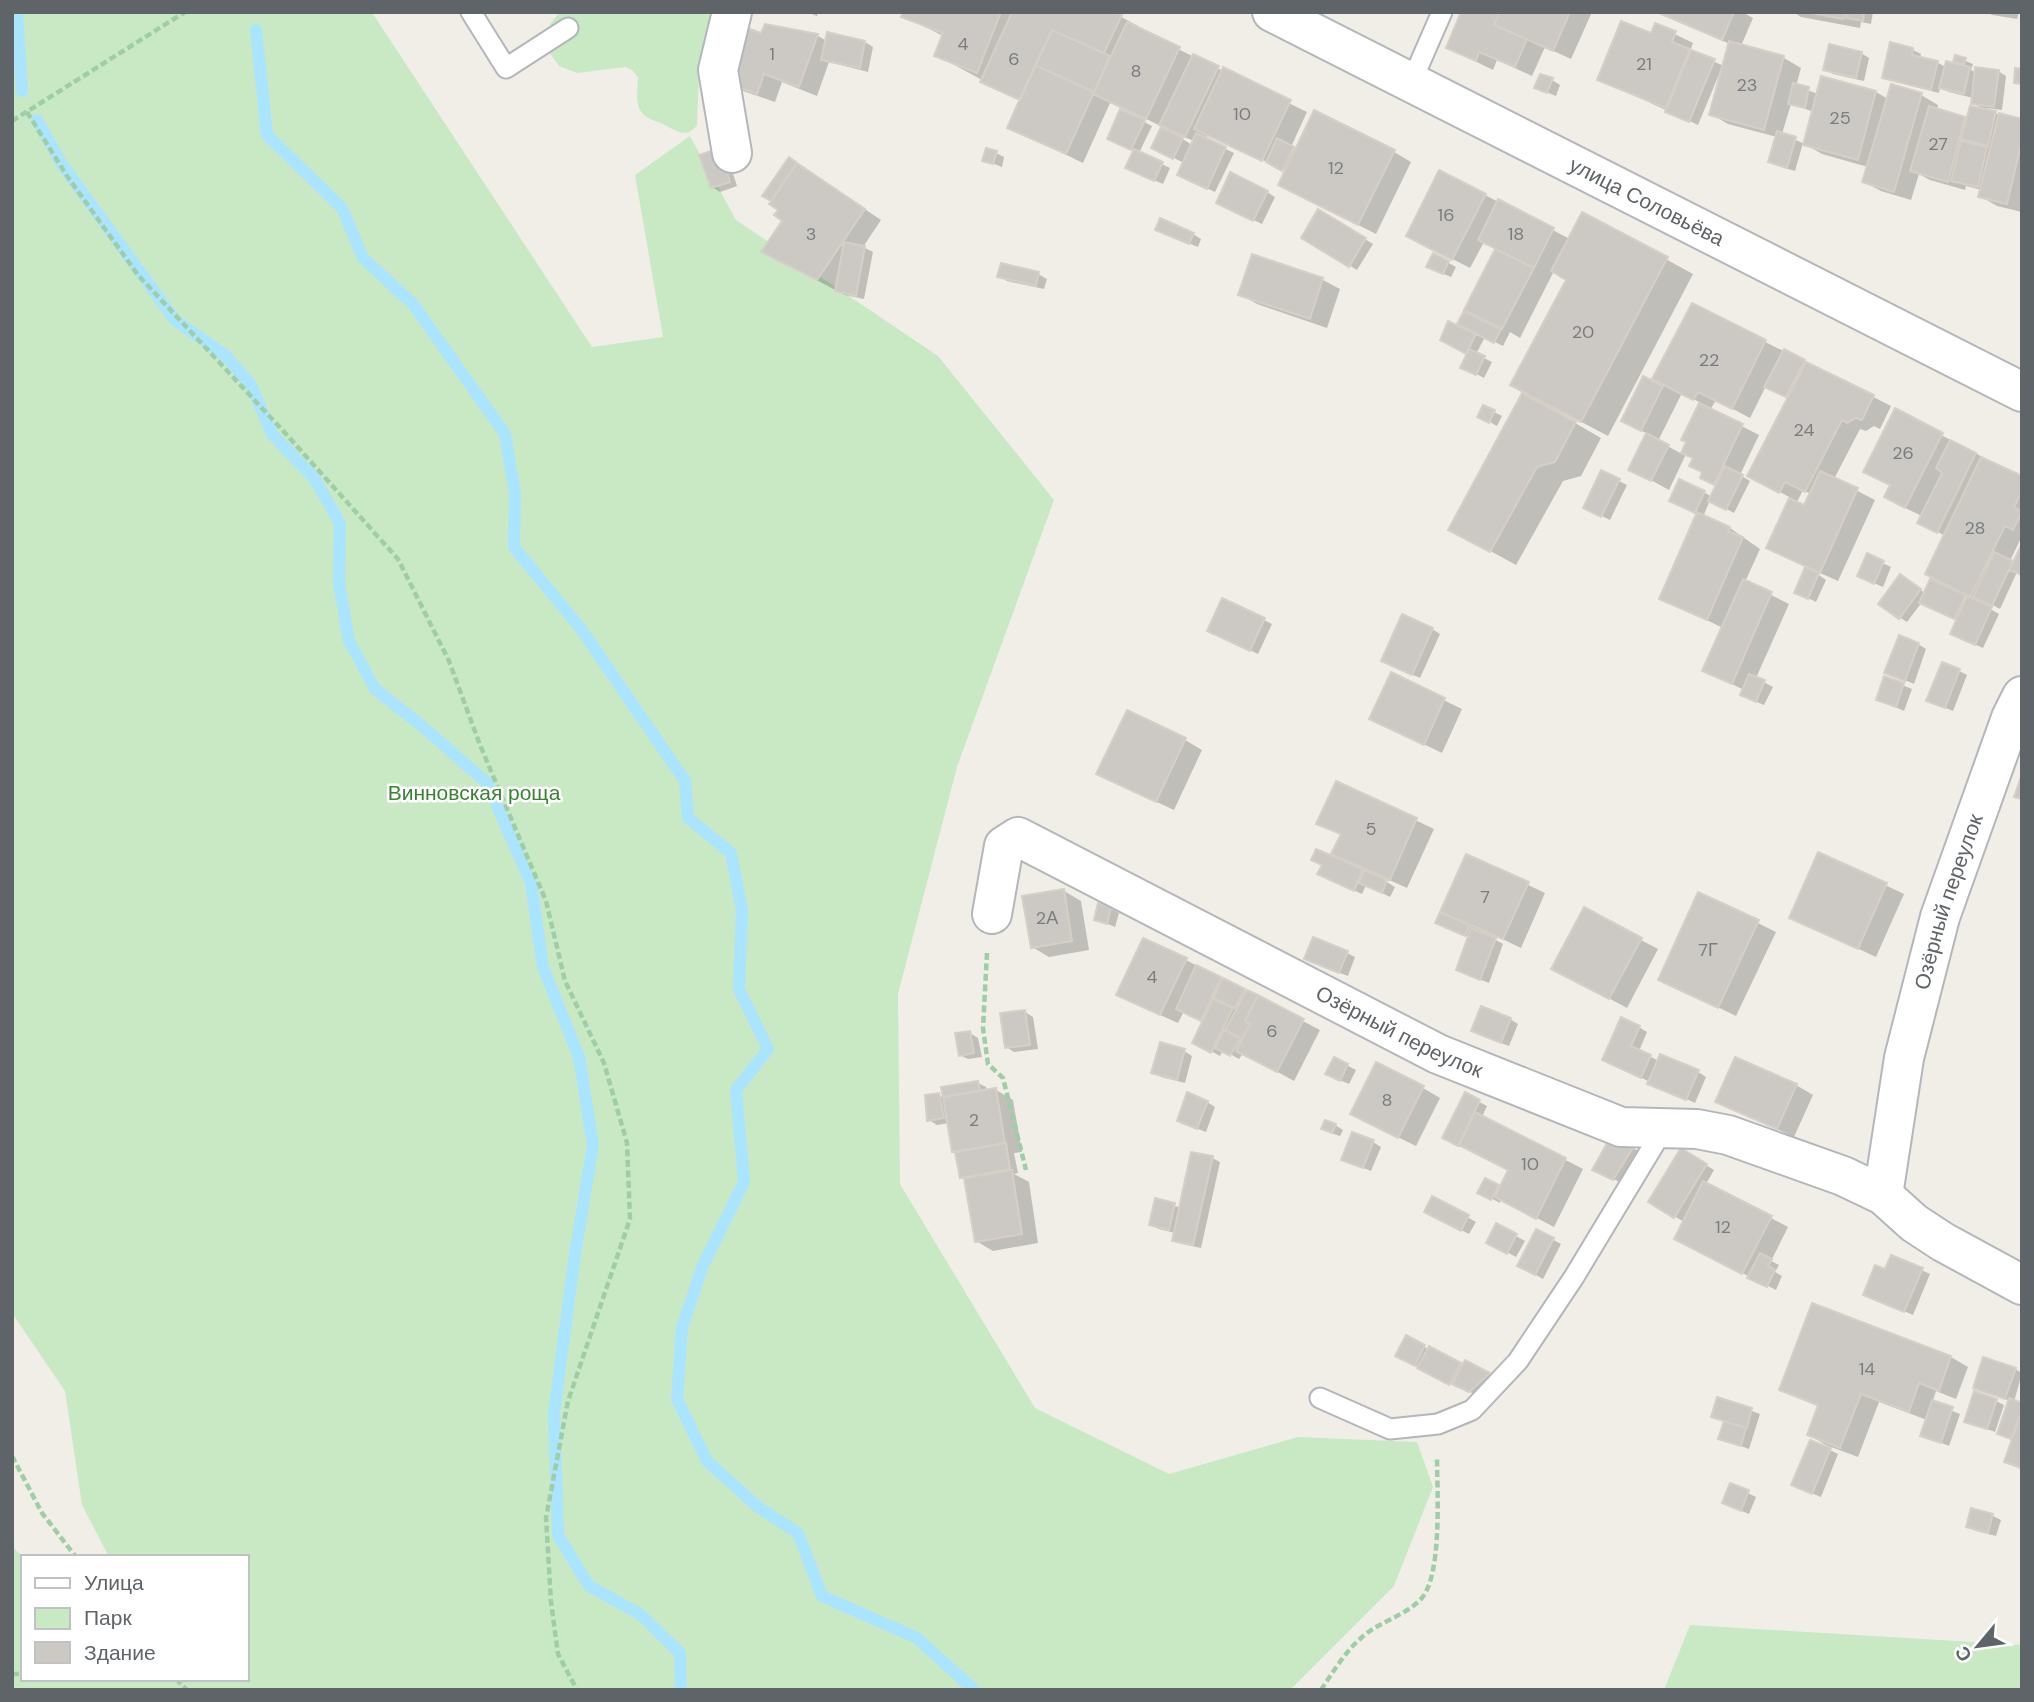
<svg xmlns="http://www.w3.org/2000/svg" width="2034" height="1702" viewBox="0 0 2034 1702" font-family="'DM Sans',sans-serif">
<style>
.green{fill:#c9e9c4}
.shadow{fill:#0003;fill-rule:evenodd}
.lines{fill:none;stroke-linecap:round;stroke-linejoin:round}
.stream{stroke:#aae4ff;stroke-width:12}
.building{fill:#ccc9c5;stroke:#d6cfc6;stroke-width:2}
.service-casing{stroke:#b3b6ba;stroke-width:23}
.minor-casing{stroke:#b3b6ba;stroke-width:42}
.path{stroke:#9ecda6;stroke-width:4.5;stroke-dasharray:7 3.5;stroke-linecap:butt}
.service{stroke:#fff;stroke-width:19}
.minor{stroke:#fff;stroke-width:38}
.labels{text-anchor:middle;stroke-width:5;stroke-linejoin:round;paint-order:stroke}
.number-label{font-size:18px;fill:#7a7d7f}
.street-label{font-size:21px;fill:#5f6468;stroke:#fff}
.park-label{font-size:21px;fill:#398232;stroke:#fff}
</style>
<rect width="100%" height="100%" fill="#f1eee8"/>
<path class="green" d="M12,12L373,14L592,347L663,337L635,175L690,136L736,220L938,356L1054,500L957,767L898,994L900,1184L1035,1408L1169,1474L1298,1437L1417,1442L1433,1487L1394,1586L1290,1690H12V1547L24,1557L23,1679H247V1557H109L82,1505L65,1391L12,1313Z
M560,12H718L699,72L697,125C687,140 675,130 663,124C654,120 645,119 640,110C635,101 638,87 638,77L632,70L625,67L577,73L559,66L545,46L550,24Z
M1690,1625L2022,1645V1690H1664Z"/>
<path class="shadow" d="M806,12H818L817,16Z
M905,12H1112L1138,26L1137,29L1307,112L1291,147L1297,150L1394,152L1411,162L1376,234L1280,185L1287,171L1208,135L1205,139L1234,153L1215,192L1187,179L1184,163L1154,148L1163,127L1138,115L1137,118L1152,126L1139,153L1170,168L1163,184L1135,172L1134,151L1109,138L1123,108L1110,103L1083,163L1009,127L1021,101L936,55L943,36L904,16ZM1165,126L1180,135L1179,137L1163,130ZM1182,136L1194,141L1192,145L1181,138Z
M1463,12H1592L1571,59L1545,47L1532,76L1497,60L1493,70L1448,48Z
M1655,12H1742L1753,18L1741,46L1784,58L1801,68L1796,86L1818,94L1876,92L1888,99L1921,95L1938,105L1937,111L1968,121L1985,110L1973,103V98L1949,92L1940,87L1939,93L1892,81L1884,77L1913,50L1921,54L1920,59L1938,63L1946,67L1954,65L1956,57L1973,64L1971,70L1976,73L1998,71L2006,76L2002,110L1987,108L1986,111L2022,120V212L1997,206L1980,196L1982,190L1966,186L1965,190L1930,180L1919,174L1911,200L1881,191L1864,182L1868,167L1822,154L1803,143L1795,171L1778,166L1770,162L1777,137L1728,124L1711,114L1722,73L1720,72L1698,125L1599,79L1652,35L1656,25L1693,43L1690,51L1724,66L1730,44ZM1791,104L1814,112L1805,144L1782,134Z
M1793,12H1873L1871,24L1861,22L1860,28L1801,17Z
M1987,12H2019L2017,19L1992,15Z
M766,26L818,36L827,41L865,42L873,47L868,72L829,62L817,96L782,82L775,102L743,91L726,81L762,35Z
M1861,53L1869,58L1864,81L1833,74L1825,69Z
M1552,80L1560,85L1556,96L1536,88Z
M996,153L1004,157L1002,167L984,160Z
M727,155L737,186L720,192L712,187Z
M790,159L881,220L863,247L873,252L864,299L845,295L780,261L784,221L781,209L774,201L765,195Z
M1267,192L1275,197L1262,224L1226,207Z
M1485,195L1570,239L1583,214L1693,274L1608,436L1538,399L1568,279L1554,271L1520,338L1510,332L1503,346L1485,337L1476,354L1492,362L1484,378L1471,371L1469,354L1450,344L1465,313L1478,319L1479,317L1466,309L1497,249L1484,242L1470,268L1425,245Z
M1319,211L1373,244L1357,270L1304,237Z
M1166,234H1193L1201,239L1198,247Z
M1434,255L1456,267L1451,277L1436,271Z
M1253,256L1323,280L1340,289L1327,328L1257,304L1240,294Z
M1038,274L1047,279L1044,289L1007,281L999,276Z
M1693,305L1891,406L1880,429L1874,426L1866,431L1860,429L1834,479L1875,500L1838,581L1820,573L1819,575L1826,580L1816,602L1796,592L1807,567L1769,548L1791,498L1767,485L1789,398L1766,386L1750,418L1716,400L1710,410L1759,435L1740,475L1750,481L1734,513L1710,500L1703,517L1730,528L1760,549L1745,582L1789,604L1756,678L1773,687L1764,705L1750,699L1744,690L1704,670L1723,628L1661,598L1698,514L1679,505L1704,492L1712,497L1717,486L1702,477L1704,472L1695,459L1686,454L1669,490L1631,469L1648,434L1640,430L1653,382ZM1682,393L1701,403L1684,439L1688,442L1682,454L1658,441ZM1803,490L1811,494L1805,508L1796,504Z
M1484,407L1502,416L1497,426L1479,416Z
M1896,411L2022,478V536L2010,561L2014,564L2017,572L2000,609L1989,603L1987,607L1999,614L1983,648L1960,638L1958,620L1922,602L1907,622L1899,617L1909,581L1925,593L1958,594L1960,591L1945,536L1920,522L1922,516L1903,507L1892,486Z
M1575,423L1601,438L1581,476L1563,481L1516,565L1450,529Z
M1619,481L1627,485L1610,520L1594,512Z
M1868,556L1891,567L1883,587L1867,580Z
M1264,620L1272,624L1258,654L1218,635Z
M1432,629L1440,634L1420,678L1391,665Z
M1918,644L1926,649L1914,684L1886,672Z
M1959,671L1967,675L1953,711L1936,704Z
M1392,675L1462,709L1442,753L1372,719Z
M1885,678L1912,689L1904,711L1878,699Z
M1185,740L1202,750L1174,810L1116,783Z
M1337,783L1434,829L1407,888L1387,879L1385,881L1395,887L1390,897L1366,885L1362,894L1327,878L1355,865L1334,853L1342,836L1319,823Z
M1819,854L1904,894L1876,957L1791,917Z
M1467,856L1545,893L1521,948L1496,936L1494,939L1503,944L1489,983L1466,974L1470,938L1438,922Z
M1064,891L1081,901L1089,950L1049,957L1032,947Z
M1699,894L1776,932L1736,1016L1660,979Z
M1110,908L1119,913L1115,927L1096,919Z
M1641,940L1658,949L1627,1008L1571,978Z
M1347,953L1355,957L1348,976L1314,963Z
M1186,960L1320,1030L1294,1081L1243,1053L1239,1059L1223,1050L1220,1056L1195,1042L1204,1021L1184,1011L1178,1023L1136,1004Z
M1025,1012L1033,1017L1038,1049L1014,1052L1006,1047Z
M1510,1019L1518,1024L1509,1046L1481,1035Z
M1639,1027L1647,1032L1639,1051L1659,1061L1698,1072L1706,1077L1695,1103L1612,1064Z
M970,1033L978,1038L982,1057L968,1059L960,1055Z
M1184,1051L1192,1056L1185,1083L1161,1077L1153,1073Z
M1335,1059L1356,1070L1349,1084L1335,1078Z
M978,1083L986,1087L987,1092L996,1090L1013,1100L1022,1152L1014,1153L1018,1173L1014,1174L1029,1182L1038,1243L993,1251L976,1241L966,1180L962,1177L958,1153L954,1151L949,1123L937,1125L929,1120L939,1095L945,1099Z
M1796,1085L1813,1095L1794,1137L1717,1101Z
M1423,1088L1440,1098L1416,1146L1369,1123Z
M1466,1095L1487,1106L1482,1117L1583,1169L1554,1227L1501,1199L1500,1203L1480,1192L1486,1180L1501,1188L1510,1170L1453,1142Z
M1207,1102L1215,1107L1206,1132L1187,1125Z
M1335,1125L1343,1130L1340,1136L1331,1133Z
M1611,1138L1641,1152L1622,1183L1602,1174Z
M1373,1142L1381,1147L1371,1171L1351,1163Z
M1682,1150L1714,1170L1706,1184L1788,1227L1771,1261L1779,1265L1775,1272L1782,1276L1776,1290L1693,1248L1684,1222L1650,1201Z
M1212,1158L1220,1162L1201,1248L1182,1244L1174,1240L1175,1233L1159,1229L1151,1225L1156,1200L1181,1208Z
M1433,1198L1476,1222L1469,1234L1434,1216Z
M1497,1226L1525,1241L1516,1257L1488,1242Z
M1537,1231L1561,1244L1543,1279L1527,1270Z
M1892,1257L1930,1274L1913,1315L1874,1298Z
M1813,1305L1951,1357L1968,1367L1956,1399L1936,1391L1932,1403L1960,1414L1949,1446L1922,1435L1927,1420L1879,1402L1858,1457L1826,1445L1809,1435L1819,1407L1781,1390Z
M1407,1338L1464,1367L1466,1363L1497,1379L1478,1396L1459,1386L1458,1388L1405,1360Z
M2015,1369L2022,1373L2014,1402L2022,1404V1470L2006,1461L2013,1440L1999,1433L2010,1401L1975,1387Z
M1718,1399L1760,1414L1749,1449L1720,1438L1725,1422L1713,1416Z
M1996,1401L2004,1405L1995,1432L1966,1421Z
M1830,1450L1838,1454L1821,1497L1802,1489Z
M1731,1485L1756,1497L1749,1514L1732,1507Z
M1993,1516L2001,1520L1996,1536L1976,1531L1968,1526Z"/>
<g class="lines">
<path class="stream" d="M17,12L22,91
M256,30L267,135L342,208L363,258L413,304L505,434L515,493L514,547L581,629L685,781L688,818L731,853L742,910L739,989L768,1049L736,1090L744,1182L703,1265L682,1328L677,1399L707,1461L758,1507L798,1533L822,1596L917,1638L974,1690
M37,120L61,163L175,320L226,356L251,385L272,434L314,478L340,523L339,583L349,641L375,689L422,726L487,783L531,883L543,967L579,1057L593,1145L575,1254L554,1413L558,1535L589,1586L640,1614L680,1653L681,1690"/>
</g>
<path class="building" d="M903,12H1001L977,73L934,56L943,33L901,17Z
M1012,12H1116L1122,15L1104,53L1052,30L1020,100L980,82Z
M1461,12H1500L1494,25L1527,39L1515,67L1479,52L1476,61L1446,48Z
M1500,12H1570L1553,51L1494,25Z
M1657,12H1734L1722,40Z
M1806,12H1845L1843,19Z
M1847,12H1864L1863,21L1846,18Z
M1621,21L1651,33L1655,23L1676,31L1672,42L1690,49L1666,108L1597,80Z
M1127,22L1180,47L1146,119L1093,94Z
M765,24L818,34L799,87L764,74L757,94L723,82L742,26L761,33Z
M1052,30L1110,56L1094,92L1035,65Z
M827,32L865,41L860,68L821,60Z
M1729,41L1784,56L1764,130L1709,115Z
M1890,42L1913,48L1912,55L1938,61L1931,90L1882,78Z
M1829,44L1862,52L1856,78L1823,70Z
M1691,50L1715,59L1689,122L1665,112Z
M1193,54L1219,66L1185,137L1159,125Z
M1955,55L1966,58L1964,64L1953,62Z
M1946,61L1970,67L1964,94L1939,88Z
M1035,65L1094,92L1066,154L1007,128Z
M1223,67L1291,100L1262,161L1194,129Z
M1975,67L1999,70L1994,107L1971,104Z
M2015,68L2022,69V84L2014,83Z
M1540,74L1553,78L1547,93L1534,88Z
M1821,76L1876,91L1858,160L1803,145Z
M1793,83L1809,87L1805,108L1788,104Z
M1891,84L1922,93L1894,192L1862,182Z
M1929,106L1965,117L1948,182L1910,171Z
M1970,106L1996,111L1988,146L1961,139Z
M1120,109L1145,120L1131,150L1107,139Z
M1314,110L1395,150L1358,225L1278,185Z
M1999,113L2022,119V141L2007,204L1978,197Z
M1161,127L1183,138L1173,159L1151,148Z
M1777,131L1796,137L1787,168L1768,162Z
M1196,133L1226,147L1207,189L1177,175Z
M1277,138L1294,147L1282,171L1266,162Z
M1961,141L1987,147L1978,187L1951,181Z
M719,148L730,182L711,188L699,155Z
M986,148L997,151L993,164L982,161Z
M1134,149L1163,162L1154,181L1125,168Z
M789,157L797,163L771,201L762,196Z
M797,163L865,209L817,280L761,252L782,221L774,215L778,210L769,204Z
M1439,170L1486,194L1452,260L1406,236Z
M1230,172L1268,191L1253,221L1216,203Z
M1498,199L1554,228L1534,268L1478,240Z
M1318,209L1366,238L1349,267L1301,238Z
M1582,212L1668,257L1581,422L1510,385L1566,280L1551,271Z
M1160,218L1194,233L1189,244L1155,230Z
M844,242L865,246L856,296L835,291Z
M1495,249L1534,268L1502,329L1464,310Z
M1433,253L1449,261L1443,274L1426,267Z
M1252,254L1323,278L1310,319L1238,295Z
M1001,263L1039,272L1036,286L997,277Z
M1692,303L1766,340L1732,409L1698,392L1693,400L1652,379Z
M1464,311L1501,329L1494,343L1457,324Z
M1448,321L1476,334L1466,354L1440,340Z
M1469,349L1485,356L1476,375L1460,368Z
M1784,349L1805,360L1786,397L1764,387Z
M1806,362L1874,395L1862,420L1856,418L1847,423L1842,420L1805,492L1785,482L1779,493L1747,476Z
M1643,376L1663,386L1641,431L1621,421Z
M1522,393L1576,422L1555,462L1537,467L1490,552L1448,530Z
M1699,403L1743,424L1714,485L1700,478L1702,472L1689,466L1693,458L1681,453L1686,442L1681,440Z
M1483,405L1495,410L1489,423L1477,417Z
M1895,408L1943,433L1905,508L1884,497L1890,485L1863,472Z
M1646,433L1669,445L1651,481L1628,470Z
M1950,440L1976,453L1937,533L1917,523L1942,473L1936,468Z
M1981,457L2022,476V491L2014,507L2022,512L2013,530L2005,526L1970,597L1925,574Z
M1725,466L1743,475L1726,510L1708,501Z
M1601,470L1620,479L1601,517L1583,508Z
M1820,471L1858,488L1820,573L1766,548L1789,498L1804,505Z
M1679,479L1705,491L1695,513L1669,501Z
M1697,512L1730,527L1728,531L1743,537L1707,620L1659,599Z
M2022,544V575L2009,570Z
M1994,552L2013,561L1992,606L1973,597Z
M1867,553L1884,561L1874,584L1857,576Z
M1805,567L1819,573L1808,599L1794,593Z
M1900,574L1921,589L1899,619L1878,604Z
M1743,579L1772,592L1732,684L1702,671Z
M1930,579L1966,595L1954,619L1919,603Z
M1967,596L1992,607L1975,645L1950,634Z
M1222,598L1265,618L1250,651L1207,631Z
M1402,614L1433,628L1412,675L1381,661Z
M1899,635L1919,643L1905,681L1884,673Z
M1942,662L1960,669L1945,708L1926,701Z
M1391,672L1445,698L1424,745L1369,719Z
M1749,674L1765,680L1756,702L1740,695Z
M1884,676L1904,683L1896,707L1876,700Z
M1127,710L1186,738L1156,802L1096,774Z
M2022,774V799L2014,797Z
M1336,781L1417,818L1390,880L1331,854L1341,834L1316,824Z
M1316,849L1363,869L1354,891L1317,874L1322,865L1311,860Z
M1818,852L1887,883L1858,949L1789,918Z
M1466,854L1529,882L1503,939L1440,912Z
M1365,870L1387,880L1382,893L1359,883Z
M1064,889L1072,941L1031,948L1022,896Z
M1698,892L1759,920L1718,1008L1658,980Z
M1098,903L1111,907L1107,924L1094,920Z
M1584,907L1642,938L1609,999L1551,969Z
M1440,912L1470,925L1465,936L1435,923Z
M1471,928L1496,938L1480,980L1456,970Z
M1313,937L1348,951L1339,973L1304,959Z
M1143,938L1187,958L1160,1015L1116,995Z
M1196,965L1221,977L1201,1021L1176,1009Z
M1223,978L1245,989L1235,1008L1213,998Z
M1247,990L1258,995L1245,1021L1250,1024L1242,1038L1225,1030Z
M1258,995L1304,1019L1277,1072L1236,1051L1250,1024L1245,1021Z
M1213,999L1233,1008L1211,1053L1192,1043Z
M1481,1006L1511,1018L1501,1043L1471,1031Z
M1025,1010L1030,1045L1005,1048L1000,1013Z
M1621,1017L1640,1026L1631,1046L1651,1055L1641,1078L1602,1060Z
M1224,1030L1240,1039L1230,1056L1215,1048Z
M970,1031L974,1053L959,1056L955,1033Z
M1160,1042L1185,1049L1177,1080L1151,1073Z
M1660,1054L1699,1070L1686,1100L1647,1084Z
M1334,1057L1348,1064L1340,1081L1325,1074Z
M1735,1057L1797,1084L1777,1129L1715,1102Z
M1376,1062L1424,1086L1398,1138L1350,1114Z
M978,1081L980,1091L943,1097L941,1087Z
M996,1088L1005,1143L952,1152L943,1097Z
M1187,1092L1208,1101L1197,1129L1177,1121Z
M1465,1092L1480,1100L1458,1146L1442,1138Z
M939,1093L944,1118L927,1121L925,1095Z
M1475,1112L1566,1158L1536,1219L1495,1197L1508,1170L1459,1145Z
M1325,1120L1336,1124L1332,1133L1321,1129Z
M1352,1132L1374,1140L1363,1168L1341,1160Z
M1611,1136L1634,1146L1613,1180L1592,1170Z
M1006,1143L1010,1169L960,1178L955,1152Z
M1681,1148L1707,1164L1674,1218L1648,1202Z
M1191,1152L1213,1156L1193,1245L1172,1241Z
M1012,1170L1022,1234L975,1242L964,1178Z
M1485,1178L1499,1185L1491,1200L1477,1193Z
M1703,1181L1772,1216L1742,1274L1674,1239Z
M1432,1196L1469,1215L1461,1231L1424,1212Z
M1155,1198L1175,1203L1169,1230L1149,1225Z
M1496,1223L1517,1234L1507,1254L1486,1243Z
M1536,1229L1554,1238L1535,1275L1517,1266Z
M1760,1253L1772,1259L1768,1266L1775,1270L1767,1287L1747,1278Z
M1891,1255L1923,1268L1904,1312L1863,1295L1875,1265L1885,1269Z
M1812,1303L1951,1356L1939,1391L1919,1383L1909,1412L1861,1394L1840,1448L1807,1435L1818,1405L1779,1390Z
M1406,1335L1425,1345L1415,1366L1395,1356Z
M1429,1346L1461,1363L1449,1385L1417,1368Z
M1983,1357L2016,1368L2005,1399L1973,1388Z
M1465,1360L1490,1373L1469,1392L1452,1384Z
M1974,1391L1997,1399L1987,1429L1964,1422Z
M1717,1397L1752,1408L1747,1428L1711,1417Z
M2009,1398L2022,1403V1410L2011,1439L1997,1434Z
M1932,1400L1953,1407L1941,1443L1920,1436Z
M2022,1410V1468L2004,1462Z
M1724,1421L1746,1428L1741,1446L1718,1439Z
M1810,1440L1831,1448L1812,1494L1791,1485Z
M1730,1483L1749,1490L1741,1511L1722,1503Z
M1971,1508L1993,1514L1988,1533L1966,1527Z"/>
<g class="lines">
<g class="service-casing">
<path id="service" d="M471,12L506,68L568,28
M1411,83L1442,12
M1320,1398L1390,1429L1438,1424L1472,1410L1518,1361L1574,1277L1664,1128"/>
</g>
<g class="minor-casing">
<g id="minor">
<path id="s1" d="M1272,12L2022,392"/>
<path d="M732,153L718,70L732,12"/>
<path id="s2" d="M992,914L1004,846L1018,837L1438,1054L1621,1127L1697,1129L1728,1135L1843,1176L1883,1195L1914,1223L1943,1242L2022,1285"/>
<path id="s3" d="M1883,1195L1904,1058L1940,917L2011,718L2022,696"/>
</g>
</g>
<path class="path" d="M27,112L67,176L138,275L286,434L398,559L449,661L480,745L546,901L565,981L604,1063L627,1143L630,1219L568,1401L546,1518L551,1602L558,1654L577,1690
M12,121L185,12
M987,953L983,1028L988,1064L1003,1078L1026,1170
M12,1456L42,1513L76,1557
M12,1674H23
M176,1679L187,1690
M1321,1690C1333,1672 1345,1652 1361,1638C1378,1622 1403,1617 1420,1600C1443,1578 1437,1489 1437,1457"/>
<use href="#service" class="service"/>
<use href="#minor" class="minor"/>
</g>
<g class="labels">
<g class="number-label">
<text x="963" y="50">4</text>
<text x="772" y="60">1</text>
<text x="1014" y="65">6</text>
<text x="1644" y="70">21</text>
<text x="1136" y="77">8</text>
<text x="1747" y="91">23</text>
<text x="1242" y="120">10</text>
<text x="1840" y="124">25</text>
<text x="1938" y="150">27</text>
<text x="1336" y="174">12</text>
<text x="1446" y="221">16</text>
<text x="811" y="240">3</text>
<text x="1516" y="240">18</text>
<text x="1583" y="338">20</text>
<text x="1709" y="366">22</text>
<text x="1804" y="436">24</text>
<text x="1903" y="459">26</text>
<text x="1975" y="534">28</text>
<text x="1371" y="835">5</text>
<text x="1485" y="903">7</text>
<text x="1047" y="924">2А</text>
<text x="1708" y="956">7Г</text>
<text x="1152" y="983">4</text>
<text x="1272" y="1037">6</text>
<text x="1387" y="1106">8</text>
<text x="974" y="1126">2</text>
<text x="1530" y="1170">10</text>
<text x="1723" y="1233">12</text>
<text x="1867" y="1375">14</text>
</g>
<g class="street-label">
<text dy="7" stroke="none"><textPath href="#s1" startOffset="420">улица Соловьёва</textPath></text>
<text dy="7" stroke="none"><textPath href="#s3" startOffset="301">Озёрный переулок</textPath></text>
<text dy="7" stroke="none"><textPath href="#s2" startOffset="514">Озёрный переулок</textPath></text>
</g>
<g class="park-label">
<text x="474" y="800">Винновская роща</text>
</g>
</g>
<rect width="2034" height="1702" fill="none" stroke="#5f6468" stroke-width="28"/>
<rect x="21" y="1555" width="228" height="126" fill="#ffffff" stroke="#bfc1c3" stroke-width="2"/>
<rect x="35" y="1578" width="35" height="10" fill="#ffffff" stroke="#bfc1c3" stroke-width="2"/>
<text x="84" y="1590" font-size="21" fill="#5f6468">Улица</text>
<rect x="35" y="1608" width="35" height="21" fill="#c9e9c4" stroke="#bfc1c3" stroke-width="2"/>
<text x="84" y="1625" font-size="21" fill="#5f6468">Парк</text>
<rect x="35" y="1642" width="35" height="21" fill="#ccc9c5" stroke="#bfc1c3" stroke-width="2"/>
<text x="84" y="1660" font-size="21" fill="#5f6468">Здание</text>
<g transform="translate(1978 1646) rotate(241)" stroke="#ffffff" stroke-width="5" paint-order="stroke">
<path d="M0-5L12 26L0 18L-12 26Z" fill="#5f6468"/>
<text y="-10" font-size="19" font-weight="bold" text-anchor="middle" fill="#5f6468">С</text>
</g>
</svg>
